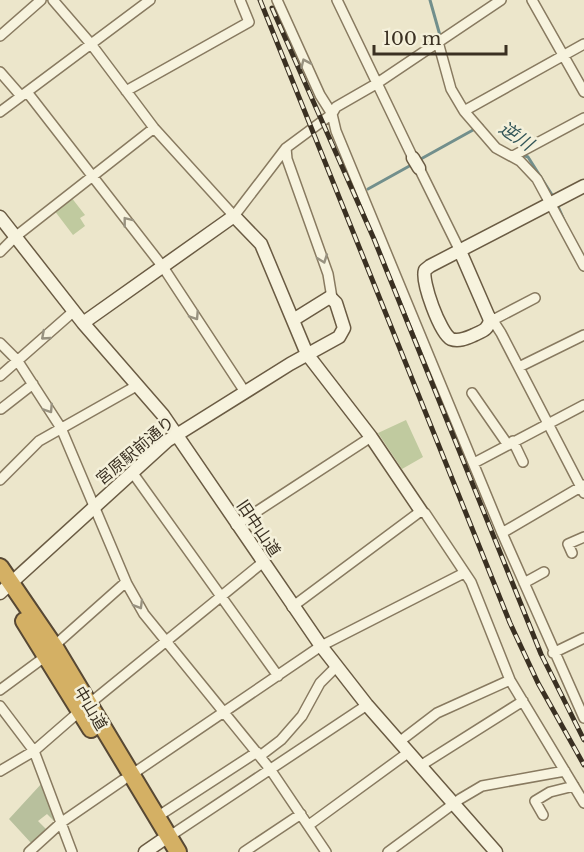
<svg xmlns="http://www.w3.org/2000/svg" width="584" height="852" viewBox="0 0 584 852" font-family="'Libre Baskerville','Noto Sans JP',serif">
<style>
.green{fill:#c0ca9f}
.cemetery{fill:#b8c09d}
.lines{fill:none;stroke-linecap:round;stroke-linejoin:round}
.stream{stroke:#728f8c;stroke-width:3}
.street-casing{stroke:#887a60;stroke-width:12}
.secondary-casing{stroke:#6a5b43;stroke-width:15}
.highway-casing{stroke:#574834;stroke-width:20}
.street{stroke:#f7f3de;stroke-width:9}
.secondary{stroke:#f7f3de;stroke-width:12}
.highway{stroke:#d4b064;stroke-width:16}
.rail-casing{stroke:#3a3022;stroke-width:5}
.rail{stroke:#f4f0da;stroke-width:3;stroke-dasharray:9;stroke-linecap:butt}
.oneway{stroke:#989280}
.labels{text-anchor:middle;stroke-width:5;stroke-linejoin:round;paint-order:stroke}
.street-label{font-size:16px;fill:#3a3022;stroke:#f4f0da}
.water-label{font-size:18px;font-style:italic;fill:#335658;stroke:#f4f0da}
</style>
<rect width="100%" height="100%" fill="#ece6cb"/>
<path class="green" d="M71,197L85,215L80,218L85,226L73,235L54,210Z
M406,420L423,457L402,469L378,433Z"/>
<path class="cemetery" d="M43,782L56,818L55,822L47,814L38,821L47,830L32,844L9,819Z"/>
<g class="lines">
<path class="stream" d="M430,0L441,39
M520,154L528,157L554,198
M419,160L482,125
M368,189L413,164
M557,204L564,220"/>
<g class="street-casing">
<path id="street" d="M53,0L91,44L154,128L234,216L286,148L332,114L336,107L376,84L501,0
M277,0L320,95L332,114L336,131L502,533L584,718
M337,0L413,158
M532,0L584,92
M0,36L41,0
M438,42L451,89L464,111L584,44
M0,72L21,96
M126,91L249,22L240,0
M27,92L163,267L245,392
M464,111L496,148L520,161L537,179L584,266
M0,112L150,0
M286,148L287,159L328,274L332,298
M513,156L584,118
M419,168L460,251
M0,252L15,237L154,128
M490,316L501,333L584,493
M493,320L535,298
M0,343L17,360L61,428L127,584L144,614L270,769L326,852
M519,367L584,335
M0,376L74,311
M472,393L508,445
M1,409L33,384
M513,441L523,462
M474,463L584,405
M132,472L278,676
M0,480L39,441L138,385
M236,525L371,437
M502,533L584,485
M572,553L568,544L584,537
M524,583L544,572
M292,607L421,511L425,513L471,582L510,680L584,803
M54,646L126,582
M553,653L584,638
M0,690L46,656
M89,704L262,563
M0,706L34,751L72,852
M399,742L437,713L510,680
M260,756L281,740L302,716L320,683L337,666
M420,766L523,701
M0,771L34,751L80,711
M131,775L321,646L464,573
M543,815L535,801L550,792L574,786
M157,817L257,752
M309,825L409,752
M167,838L367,705
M29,852L62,822L123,780
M244,852L301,814
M388,852L460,799L482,786L565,771"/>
</g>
<g class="secondary-casing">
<path id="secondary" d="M413,158L419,168
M0,217L83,323L163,415L321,646L367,705L496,852
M460,251L490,320C488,330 482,331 474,335C467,338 459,342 451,339C440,333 421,281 425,270L430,266L584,186
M83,323L234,216L261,244L307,354L371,437L421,511
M0,593L167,441L290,364L339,337L344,328L336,303L330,297L293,320
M145,852L161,841"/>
</g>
<g class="highway-casing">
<path id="highway" d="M0,567L54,646L178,852
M24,621L91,729"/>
</g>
<use href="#street" class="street"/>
<use href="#secondary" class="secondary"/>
<use href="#highway" class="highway"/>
<g class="rail-casing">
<path id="rail" d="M260,0L510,623L538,683L584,765
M272,8L374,239L541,654L584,740"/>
</g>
<use href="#rail" class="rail"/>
</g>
<defs><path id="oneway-chevron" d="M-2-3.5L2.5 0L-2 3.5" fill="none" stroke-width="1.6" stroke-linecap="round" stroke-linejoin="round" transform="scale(1.5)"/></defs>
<g class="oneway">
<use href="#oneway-chevron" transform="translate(305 63) rotate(-114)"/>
<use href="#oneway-chevron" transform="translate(127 221) rotate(-128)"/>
<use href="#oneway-chevron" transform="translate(323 259) rotate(70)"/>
<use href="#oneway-chevron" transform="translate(195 316) rotate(57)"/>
<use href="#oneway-chevron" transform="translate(45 336) rotate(139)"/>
<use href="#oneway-chevron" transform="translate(49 409) rotate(57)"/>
<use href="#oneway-chevron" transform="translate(139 605) rotate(59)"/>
</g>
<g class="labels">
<g class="street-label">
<text transform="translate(135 450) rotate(-40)" y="6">宮原駅前通り</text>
<text transform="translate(259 528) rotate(56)" y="6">旧中山道</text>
<text transform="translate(91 708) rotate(59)" y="6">中山道</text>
</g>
<g class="water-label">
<text transform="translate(516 136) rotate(34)" y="6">逆川</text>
</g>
</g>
<path d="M374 45v9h132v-9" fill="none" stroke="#3a3022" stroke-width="3"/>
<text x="383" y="45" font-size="18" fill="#3a3022" stroke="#f4f0da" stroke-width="4.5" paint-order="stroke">100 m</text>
</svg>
